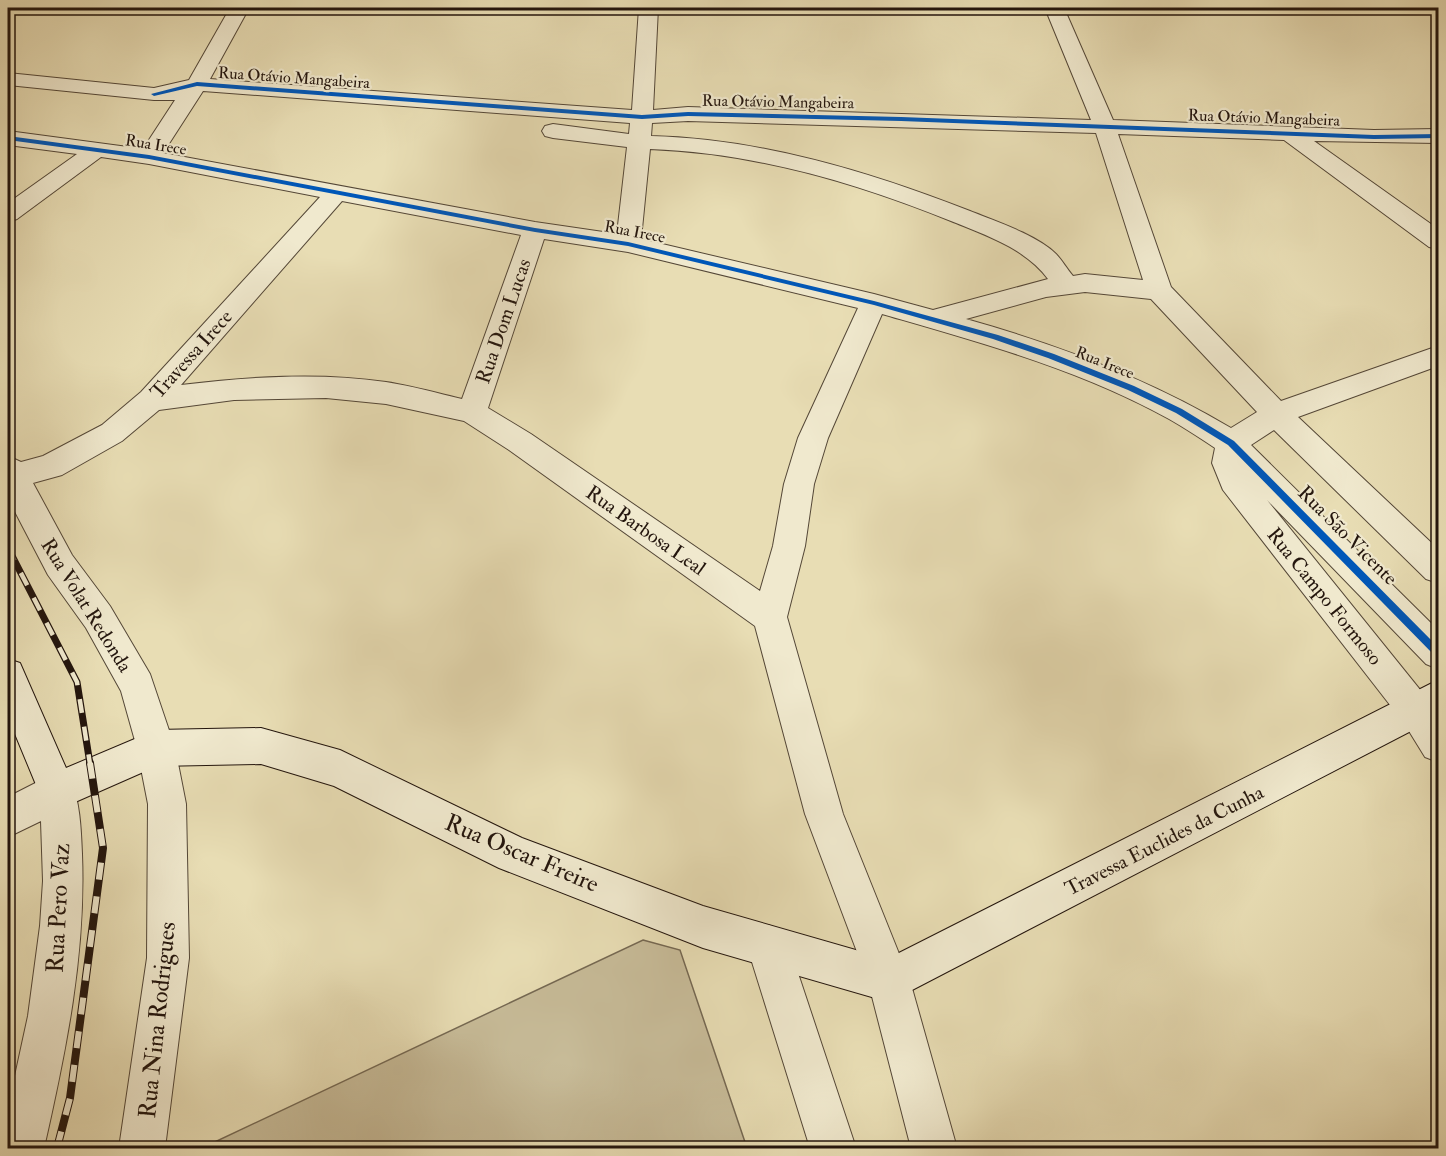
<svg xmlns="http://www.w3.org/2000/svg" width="1446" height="1156" viewBox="0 0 1446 1156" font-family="'IM FELL Double Pica',serif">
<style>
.green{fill:#c7bb98;stroke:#756852;stroke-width:1.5}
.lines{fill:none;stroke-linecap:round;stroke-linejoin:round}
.street-casing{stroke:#544737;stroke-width:2}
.secondary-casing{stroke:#23150d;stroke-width:2}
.street{fill:#f0e9ce;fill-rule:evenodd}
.secondary{fill:#f0e9ce;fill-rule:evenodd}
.rail-far1-casing{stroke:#23150d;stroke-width:7}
.rail-casing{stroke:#23150d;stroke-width:8}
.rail-far1{stroke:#f0e9ce;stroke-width:4.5;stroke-dasharray:14;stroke-linecap:butt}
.rail{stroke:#f0e9ce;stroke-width:6;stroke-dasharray:17;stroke-linecap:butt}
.cycleway-casing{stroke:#f0e9ce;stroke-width:4}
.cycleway{fill:#0057b8;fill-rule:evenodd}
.labels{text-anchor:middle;stroke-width:4.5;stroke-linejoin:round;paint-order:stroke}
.far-street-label{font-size:16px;fill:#23150d;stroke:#f0e9ce}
.street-label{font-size:20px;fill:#23150d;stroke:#f0e9ce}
.near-street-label{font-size:24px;fill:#23150d;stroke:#f0e9ce}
</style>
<rect width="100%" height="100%" fill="#e8ddb4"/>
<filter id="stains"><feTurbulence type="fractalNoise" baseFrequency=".00333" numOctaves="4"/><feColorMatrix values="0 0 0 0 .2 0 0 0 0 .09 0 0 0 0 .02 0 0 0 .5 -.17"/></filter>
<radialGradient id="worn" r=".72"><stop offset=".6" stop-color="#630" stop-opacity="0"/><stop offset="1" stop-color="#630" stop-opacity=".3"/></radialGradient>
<path class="green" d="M643,940L680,950L747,1148H202Z"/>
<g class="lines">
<g class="street-casing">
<path id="street" d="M230,8H249L210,79L632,110L639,8H658L653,110L688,107L1091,120L1045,8H1064L1113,120L1374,130L1438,129V143L1314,141L1438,229V249L1429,247L1284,140L1118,134L1171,287L1281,401L1438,346V366L1298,417L1438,549V583L1426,579L1274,430L1251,445L1438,630V669L1426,664L1267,500L1438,712V762L1425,757L1404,723L1223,490L1212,463L1215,448C1200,438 1185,428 1169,419C1079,369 979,342 882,314L828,438L814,484L805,546L787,617L843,814L910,981L957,1148H911L868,981L805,814L755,626L509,450L464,421L386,404L326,398L234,400L159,410L122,441L62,475L33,483L72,555L110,606L150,674L175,748L186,804L189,958L165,1148H119L147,958L148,804L137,748L121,691L86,628L48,575L12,506L8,494V456L21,462L43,456L102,425L141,392L320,197L149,164L101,157L17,219L8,222V203L77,154L8,145V131L143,149L175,100H154L8,85V73L154,88L189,80ZM203,91L630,123L629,134L553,124L545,126L542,131L545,136L553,138L627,147L617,234L535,222L163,153ZM688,121L1096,133L1143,280L1085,274L1073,276C1067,269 1062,260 1056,254C1037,235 995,221 970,211C868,171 761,139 651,136L652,123ZM650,149C755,153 854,182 951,221C985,235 1025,248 1048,279L933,310L874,294L641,239ZM342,201L521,235L462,399C437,393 412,386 386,382C318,372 248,377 181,385ZM544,239L628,252L858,308L798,438L784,484L773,546L760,591L531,434L488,408ZM1085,292L1151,299L1257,412L1231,428C1149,379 1059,345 966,319L1046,297Z
M57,772L70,778C80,801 81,829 82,854C86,954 66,1051 44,1148H8V1108L28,1016L40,926L43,881L41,821L8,837V797Z
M768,925L783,931L789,946L856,1148H810L747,946L753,931Z"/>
</g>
<g class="secondary-casing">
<path id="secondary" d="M8,659L20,663L66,768L156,730L261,728L340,750L522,838L703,906L887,959L1438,680V717L889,1002L703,948L499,868L334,786L261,764L157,766L57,810L44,804L8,717Z"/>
</g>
<use href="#street" class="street"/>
<use href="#secondary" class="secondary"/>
<g class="rail-far1-casing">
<path id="rail-far1" d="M8,548L77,682L90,764"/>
</g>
<g class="rail-casing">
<path id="rail" d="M57,1148L70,1098L103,848L90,763"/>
</g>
<use href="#rail-far1" class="rail-far1"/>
<use href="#rail" class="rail"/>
<g class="cycleway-casing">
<path id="cycleway" d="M197,82L642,115L688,112L901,117L1374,135L1438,134V138L1374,139L901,121L688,116L642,119L197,86L154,96L151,94Z
M8,136L149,155L535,228L628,242L874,301L998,335L1054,354L1134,386L1182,409L1234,441L1438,647V657L1435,656L1228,445L1176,413L1128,390L1048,358L993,339L874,305L628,246L535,232L149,159L8,140Z"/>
</g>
<use href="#cycleway" class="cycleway"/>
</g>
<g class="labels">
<g class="far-street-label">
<text transform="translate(294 77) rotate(4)" y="6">Rua Otávio Mangabeira</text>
<text transform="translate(778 101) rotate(1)" y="6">Rua Otávio Mangabeira</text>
<text transform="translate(1264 117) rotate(2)" y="6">Rua Otávio Mangabeira</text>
<text transform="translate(156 144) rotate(9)" y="6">Rua Irece</text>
<text transform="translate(635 231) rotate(11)" y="6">Rua Irece</text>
<text transform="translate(1105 362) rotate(22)" y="6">Rua Irece</text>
</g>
<g class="street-label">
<text transform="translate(503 321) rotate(-71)" y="7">Rua Dom Lucas</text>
<text transform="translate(191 354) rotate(-48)" y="7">Travessa Irece</text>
<text transform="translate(646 530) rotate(35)" y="7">Rua Barbosa Leal</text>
<text transform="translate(1348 535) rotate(45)" y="7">Rua São Vicente</text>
<text transform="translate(1325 596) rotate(51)" y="7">Rua Campo Formoso</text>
<text transform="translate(87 605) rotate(58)" y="7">Rua Volat Redonda</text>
<text transform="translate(1164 840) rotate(-27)" y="7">Travessa Euclides da Cunha</text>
</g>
<g class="near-street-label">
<text transform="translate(522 853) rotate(23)" y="8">Rua Oscar Freire</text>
<text transform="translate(58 908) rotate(-87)" y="8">Rua Pero Vaz</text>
<text transform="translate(157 1020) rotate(-84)" y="8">Rua Nina Rodrigues</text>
</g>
</g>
<rect width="1446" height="1156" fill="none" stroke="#e8ddb4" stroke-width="30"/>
<rect x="9" y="9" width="1428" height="1138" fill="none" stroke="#23150d" stroke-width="3"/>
<rect x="15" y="15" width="1416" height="1126" fill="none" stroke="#23150d" stroke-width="1.5"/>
<rect width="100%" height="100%" filter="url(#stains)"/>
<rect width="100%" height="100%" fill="url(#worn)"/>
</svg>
